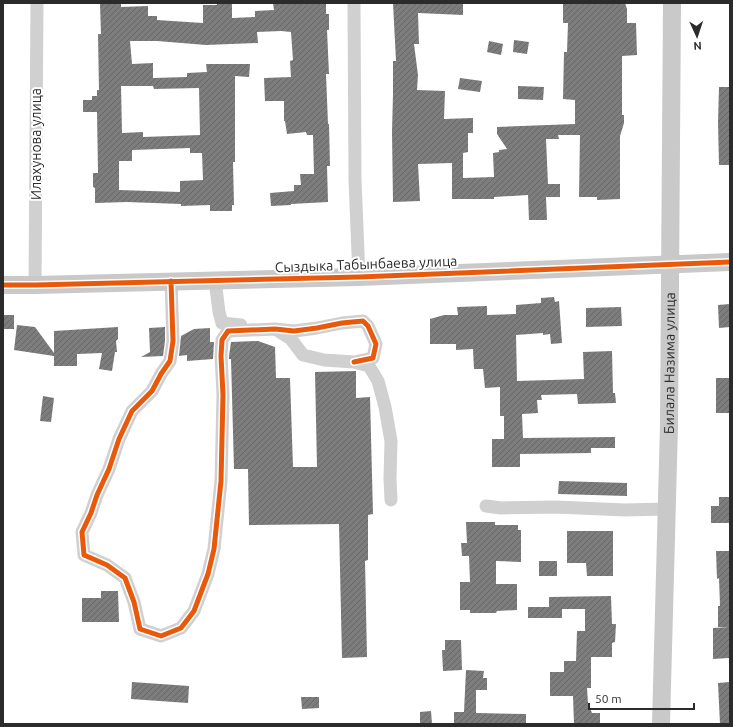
<svg xmlns="http://www.w3.org/2000/svg" width="733" height="727" viewBox="0 0 733 727" font-family="Ubuntu,sans-serif">
<style>
.building{fill:url(#building-hatch);fill-rule:evenodd}
.lines{fill:none;stroke-linecap:round;stroke-linejoin:round}
.street{stroke:#d0d0d0;stroke-width:13}
.secondary{stroke:#c9c9c9;stroke-width:18}
.cycleway-casing{stroke:#fff;stroke-width:8}
.cycleway{stroke:#e8590c;stroke-width:5}
.labels{text-anchor:middle;stroke-width:4;stroke-linejoin:round;paint-order:stroke}
.street-label{font-size:14px;fill:#2b2b2b;stroke:#fff}
</style>
<defs>
<pattern id="building-hatch" width="6" height="6" patternUnits="userSpaceOnUse"><rect width="6" height="6" fill="#7d7d7d"/><path d="M-1 1l2-2M0 6l6-6M5 7l2-2" fill="none" stroke="#676767"/></pattern>
</defs>
<rect width="100%" height="100%" fill="#fff"/>
<path class="building" d="M217,3H232V18L255,17V11L274,10L273,3H326V14H329V30H327L329,74H326L328,124H329L330,166H327L328,202L291,204V205L271,206L270,193L294,191V185H301L300,174H314L313,135H307L306,132L287,134L285,121H284V101H265L264,78L291,77L290,61L293,60L291,32L281,31L257,32L258,43L206,45L157,41H130L132,64L153,63V78L187,77V73L207,72L206,64H250L249,77L235,76V162H233L234,205H232V211H210V205L181,206V204L127,202L95,203V188L93,187V173H98L97,112H83V100H92V96H97V90H99L98,34H101L100,4H121V7L148,6V16H157V20L203,23V5H217ZM121,86H153L154,89L199,88L200,135L143,137V132L122,133ZM190,148V153H202L203,180L180,181V192L119,190V161H132V150Z
M393,3H463V15L418,13L419,44H414L418,75L417,90L445,91L444,119L473,118V133H468V152L463,153V178L494,177L493,153L499,152V150L507,149L497,134V127L575,124V100L563,99L564,52H567L568,23H563V3H625L627,9V23H636L637,55L622,56V115H624V123L620,136V199L597,200V197H579L580,135H558L559,139H546L548,184H560V197H546L547,220H529L528,195L494,197V199H452V163L418,164L420,201L393,202L392,132L393,94V61H396Z
M514,40L529,42L527,54L513,52Z
M489,41L503,44L501,55L487,52Z
M460,78L482,81L480,92L458,89Z
M518,86L544,87L543,100L518,99Z
M719,87H730V165H719L718,122Z
M554,297L555,302L559,301L562,343L551,344L550,334L543,335V333L516,335L517,381L584,379L583,352L612,351L613,393H615L616,403L578,404L577,394L541,395L542,400H537L538,413L522,414L523,438L615,437V448H591V453L520,454V467H492V439H504V416H500V387L485,388L483,369H474L473,349L456,350V344H430V319L444,315H458L457,307L487,306V315L516,314V305L541,303V298Z
M730,304V327L719,328L718,305Z
M621,307L622,326L586,327V308Z
M3,315H14V329H3Z
M17,325L35,327L54,353V331L118,327V339L116,341L117,352H115L112,371L99,369L102,353L77,354V366H54V356L14,350Z
M165,327V341L163,356L141,357L150,352L149,328Z
M210,328V342H214L213,359L187,361V355L179,356L181,336L194,329Z
M258,341L275,347L276,378H290L293,467H317L315,372L356,371V398L370,397L373,514L368,515V560L365,561L367,657L342,658L339,524L249,525L248,469H234L231,359H229V356L231,342Z
M716,378H730V413H716Z
M43,396L54,398L51,422L40,421Z
M559,481L627,483V496L558,494Z
M719,497H730V523H711V506H719Z
M466,522H495V525H518V530H521V562L496,561V584H517V610L497,611L496,613H470V610H460V582H470L469,556H462L461,543H467Z
M567,531H613V576H587L586,563H567Z
M716,551H730V627H718V606H720L719,578L717,579Z
M539,561H557V576H539Z
M101,591H118L119,622H82V598H101Z
M611,596L612,624H616L615,642L612,643V657H591V688H587L588,703L592,713H600V724H574L573,696H550V672H564V661H576L577,631H585V609H562V618H528V607H549V597Z
M729,627V658L713,659V628Z
M445,640H461L462,670L443,671L442,650H445Z
M466,670L484,671L483,678H487V690H476V713L526,714V724H454V712H464Z
M132,682L189,686L188,703L131,699Z
M730,682V724H720L718,683Z
M301,697H319V708L302,709Z
M431,711L432,724H420V712Z"/>
<g class="lines">
<path class="street" d="M354,3L355,180L359,277
M215,280L219,312L222,323L241,325
M171,281L173,341L170,361L161,374L152,391L132,411L119,439L109,469L97,495L91,513L82,532L84,555L107,565L125,578L134,602L140,629L161,636L181,628L194,611L208,574L214,549L221,481L223,395L221,356L222,340L228,331L275,329L294,331L317,328L342,323L363,321L368,326L376,344L373,358L354,362
M35,285L37,3
M277,330L291,339L303,355L324,360L354,362L369,366L378,381L385,407L391,441L390,479L391,500
M486,506L501,508L556,507L625,510L667,509"/>
<g class="secondary">
<path d="M3,285H35L359,277L730,262"/>
<path id="s1" d="M661,724L669,425L672,3"/>
</g>
<g class="cycleway-casing">
<path id="cycleway" d="M171,281L173,341L170,361L161,374L152,391L132,411L119,439L109,469L97,495L91,513L82,532L84,555L107,565L125,578L134,602L140,629L161,636L181,628L194,611L208,574L214,549L221,481L223,395L221,356L222,340L228,331L275,329L294,331L317,328L342,323L363,321L368,326L376,344L373,358L354,362
M3,285H35L359,277L730,262"/>
</g>
<use href="#cycleway" class="cycleway"/>
</g>
<g class="labels">
<g class="street-label">
<text transform="translate(36 144) rotate(-90)" y="5">Илахунова улица</text>
<text transform="translate(366 264) rotate(-2)" y="5">Сыздыка Табынбаева улица</text>
<text dy="5" stroke="none"><textPath href="#s1" startOffset="361">Билала Назима улица</textPath></text>
</g>
</g>
<rect width="733" height="727" fill="none" stroke="#2b2b2b" stroke-width="8"/>
<g transform="translate(697 36) rotate(177)" stroke="#ffffff" stroke-width="3" paint-order="stroke">
<path d="M0-3L7 15L0 10L-7 15Z" fill="#2b2b2b"/>
<text y="-6" font-size="11" font-weight="bold" text-anchor="middle" fill="#2b2b2b">N</text>
</g>
<path d="M589 703v6h105v-6" fill="none" stroke="#2b2b2b" stroke-width="2"/>
<text x="595" y="703" font-size="12" fill="#2b2b2b" stroke="#ffffff" stroke-width="3" paint-order="stroke">50 m</text>
</svg>
